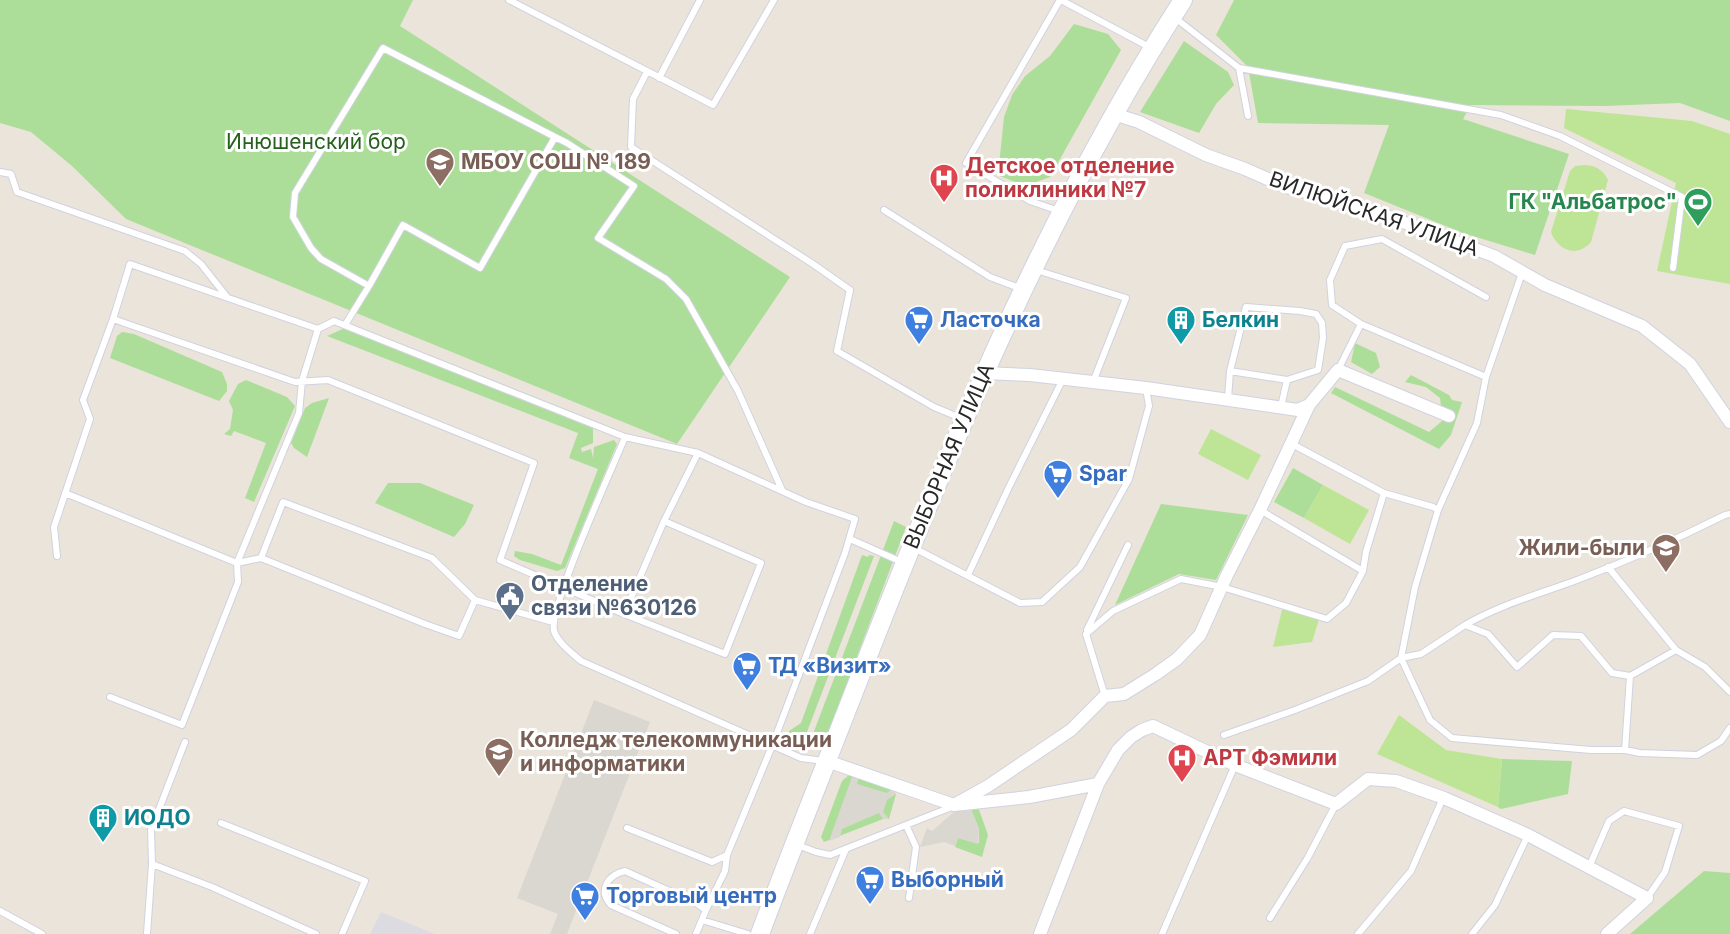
<svg xmlns="http://www.w3.org/2000/svg" width="1730" height="934" viewBox="0 0 1730 934" font-family="Inter,sans-serif">
<style>
.industrial{fill:#dddbe2}
.green{fill:#acde99}
.pitch{fill:#bee595}
.plaza{fill:#dad7d1}
.lines{fill:none;stroke-linecap:round;stroke-linejoin:round}
.lane-casing{stroke:#d0d2e1;stroke-width:8}
.street-casing{stroke:#d0d2e1;stroke-width:14}
.secondary-casing{stroke:#d0d2e1;stroke-width:20}
.lane{stroke:#fff;stroke-width:6}
.street{stroke:#fff;stroke-width:12}
.secondary{stroke:#fff;stroke-width:18}
.labels{text-anchor:middle;stroke-width:6;stroke-linejoin:round;paint-order:stroke}
.park-label{font-size:21px;fill:#27601d;stroke:#fff}
.education-label{font-size:21px;font-weight:bold;fill:#785e54;stroke:#fff;text-anchor:start}
.health-label{font-size:21px;font-weight:bold;fill:#be3a42;stroke:#fff;text-anchor:start}
.leisure-label{font-size:21px;font-weight:bold;fill:#27864d;stroke:#fff;text-anchor:end}
.street-label{font-size:21px;fill:#282828;stroke:#fff}
.shop-label{font-size:21px;font-weight:bold;fill:#366cbe;stroke:#fff;text-anchor:start}
.culture-label{font-size:21px;font-weight:bold;fill:#0d838f;stroke:#fff;text-anchor:start}
.service-label{font-size:21px;font-weight:bold;fill:#4e5e75;stroke:#fff;text-anchor:start}
</style>
<rect width="100%" height="100%" fill="#eae4da"/>
<path class="industrial" d="M381,912L435,934H370Z"/>
<path class="green" d="M0,0H413L400,26L790,277L677,444L126,219L72,166L31,132L0,123Z
M1234,0H1730V121L1680,103L1605,106L1471,105L1463,119L1569,154L1535,255L1463,233L1364,193L1389,125L1258,123L1248,67L1216,35Z
M1074,24L1108,34L1121,50L1050,177L1025,186L998,175L1004,117L1012,95L1025,76L1050,56Z
M1184,41L1228,72L1234,85L1216,104L1199,133L1140,112Z
M345,328L593,426V443L581,448L582,452L591,449L593,458L594,447L614,440L617,444L565,568L557,571L520,560L514,556L515,551L532,554L561,565L598,469L569,458L578,433L327,336Z
M122,332L134,334L222,372L227,384V391L219,401L110,358L117,336Z
M1355,343L1376,353L1380,367L1372,374L1351,362Z
M1411,375L1449,395L1452,400L1462,402L1451,435L1439,449L1331,393L1335,387L1429,432L1448,416L1442,413L1440,398L1426,387L1405,382Z
M246,380L287,397L295,406L254,502L245,498L266,443L234,431L231,436L224,434L230,429L233,410L229,401L238,384Z
M329,398L307,457L294,448L291,443L305,408L312,403Z
M1293,468L1323,485L1304,518L1274,502Z
M388,483H420L474,505L465,524L454,537L375,503Z
M1161,504L1248,515L1216,580L1179,574L1115,605Z
M894,521L906,527L825,741L822,746L816,749L808,747Z
M862,555L868,557L869,555L874,556L802,745L792,742L788,736L789,731L801,723Z
M1502,759L1572,761L1568,794L1501,809L1498,807Z
M849,775L892,789L896,794L889,819H883L824,842L821,837L842,781Z
M978,807L988,835L982,857L955,847L958,838L979,843V829L971,809Z
M1704,871L1730,873V934H1630Z"/>
<path class="pitch" d="M1566,109L1692,121L1730,134V284L1657,271L1676,183L1564,128Z
M1585,165C1597,166 1603,170 1608,180L1591,242C1577,258 1558,251 1551,232L1570,171L1575,166Z
M1211,429L1261,455L1248,480L1198,454Z
M1323,485L1369,510L1350,544L1304,518Z
M1283,606L1320,616L1312,642L1273,647Z
M1399,715L1446,750L1502,759L1498,807L1377,754Z"/>
<path class="plaza" d="M594,700L650,722L567,934H550L558,914L517,898Z
M853,774L859,777L857,784L887,793L892,789L896,794L887,800L883,812L889,819H883L879,813L842,829L840,837L829,841Z
M971,809L979,829L978,844L958,838L955,846L944,842L920,847L927,828L932,831L955,811H966L967,810Z"/>
<g class="lines">
<g class="lane-casing">
<path id="lane" d="M509,0L713,105L774,0
M1061,0L1151,48
M1174,17L1239,68L1248,116
M1239,68L1501,115L1560,136L1682,197L1673,268
M647,72L633,99L631,147L813,264L850,290L837,351L934,407L963,419
M659,78L700,0
M555,137L383,48L295,193L293,217L311,248L321,259L369,286L403,225L480,268L555,137L567,143L634,186L598,238L666,279L686,299L738,391L782,490
M0,172L11,174L17,192L185,251L201,264L227,297
M884,210L990,277L1022,289
M1059,211L1030,201L966,163L1060,0
M1036,270L1126,298L1093,382
M1361,324L1332,305L1330,280L1345,246L1382,239L1486,297
M345,325L369,286
M1338,370L1361,324L1486,377L1477,423L1438,510L1415,587L1401,658L1430,720L1452,738L1591,750H1625L1640,753L1697,755L1721,741L1730,728
M1230,371L1287,380L1281,407
M1486,377L1522,273
M1228,399L1230,371L1246,307L1300,311L1316,314L1322,323L1323,338L1318,370L1287,380
M625,437C613,467 548,608 554,631C558,643 572,653 581,661L801,758L824,761
M65,493L237,563L261,558L425,624L459,636L475,600L553,622
M1384,493L1433,507L1438,510
M1260,510L1363,571L1366,552L1384,493L1292,444
M850,539L904,563
M914,548L1020,603L1042,602L1080,567L1129,479L1149,406L1146,388
M57,556L54,527L90,419L83,400L113,319
M261,558L283,502L432,558L475,600
M1608,567L1676,650
M968,575L1009,487L1063,379
M624,614L664,521L698,453
M1465,625C1499,605 1539,594 1577,580C1627,561 1677,539 1725,515L1730,514
M1087,630L1128,545
M1105,696L1086,634L1113,611L1181,579L1222,587L1327,619L1346,603L1363,571
M110,697L182,725L238,582L237,563L299,413L302,381L318,329
M1224,735L1295,710L1368,681L1401,658L1421,654L1465,625L1488,634L1517,667L1553,635L1581,636L1612,673L1630,676L1676,650L1705,667L1730,692
M1625,750L1630,676
M221,823L365,881L342,934
M906,825L916,847L909,898
M627,828L712,862L727,855L772,746L845,553L855,519L806,502L698,453L625,437L334,321L318,329L130,264L113,319L295,382L328,380L534,463L500,560L624,614L725,654L761,563L664,521
M795,844L816,852L830,855L954,806
M152,864L212,887L316,934
M1589,867L1609,821L1624,811L1679,826L1665,872L1647,898
M0,911L42,934
M1270,918L1307,859L1336,804
M702,920L748,934
M147,934L152,864L151,830L185,742
M676,934L611,905C598,891 607,875 625,871L696,903L706,910
M696,934L706,910L725,871L727,855
M810,934L846,849
M1162,934L1235,765
M1358,934L1411,871L1443,798
M1472,934L1495,905L1528,835"/>
</g>
<g class="street-casing">
<path id="street" d="M1114,114L1139,122L1206,155L1245,169L1286,187L1363,207L1494,256L1545,285L1642,326L1690,364L1730,422
M984,373L1030,375L1146,388L1298,410L1309,405L1338,370L1449,416
M827,761L954,805L1029,797L1098,784
M954,805L988,786L1071,730L1105,696L1124,694L1156,674L1177,659L1200,635L1227,575L1260,510L1309,405
M1040,934L1098,784L1118,750L1131,737L1142,730L1153,726L1235,765L1336,804L1368,779L1396,781L1444,798L1528,835L1647,898L1607,934"/>
</g>
<g class="secondary-casing">
<path id="secondary" d="M760,934C792,848 826,764 859,679C950,445 1046,212 1183,0"/>
</g>
<use href="#lane" class="lane"/>
<use href="#street" class="street"/>
<use href="#secondary" class="secondary"/>
</g>
<defs>
<g id="school-pin" transform="scale(1.5)"><path d="M0 17L-7.5 6A9.5 9.5 0 1 1 7.5 6Z" fill="#8d6e63" stroke="#fff"/><path d="M0-5L7-2L0 1L-7-2ZM-4 1L0 2.5L4 1V4Q0 6-4 4Z" fill="#fff"/></g>
<g id="hospital-pin" transform="scale(1.5)"><path d="M0 17L-7.5 6A9.5 9.5 0 1 1 7.5 6Z" fill="#e0444e" stroke="#fff"/><path d="M-5-5h3v3.5h4V-5h3V5h-3V1.5h-4V5h-3Z" fill="#fff"/></g>
<g id="stadium-pin" transform="scale(1.5)"><path d="M0 17L-7.5 6A9.5 9.5 0 1 1 7.5 6Z" fill="#2e9e5b" stroke="#fff"/><path d="M0-5a6.5 5 0 1 0 0 10a6.5 5 0 1 0 0-10ZM-3.5-1.8h7v3.6h-7Z" fill="#fff"/></g>
<g id="supermarket-pin" transform="scale(1.5)"><path d="M0 17L-7.5 6A9.5 9.5 0 1 1 7.5 6Z" fill="#3f7fe0" stroke="#fff"/><path d="M-6-5.5h2.5l.6 2H6L4.5 2H-2.5L-4.4-4H-6ZM-1.5 3.2a1.3 1.3 0 1 0 .1 0ZM3 3.2a1.3 1.3 0 1 0 .1 0Z" fill="#fff"/></g>
<g id="building-pin" transform="scale(1.5)"><path d="M0 17L-7.5 6A9.5 9.5 0 1 1 7.5 6Z" fill="#0f9aa8" stroke="#fff"/><path d="M-4-6H4V6H1V3H-1V6H-4ZM-2.5-4.3h1.7v1.8h-1.7ZM.8-4.3h1.7v1.8H.8ZM-2.5-1h1.7V.8h-1.7ZM.8-1h1.7V.8H.8Z" fill="#fff"/></g>
<g id="civic-pin" transform="scale(1.5)"><path d="M0 17L-7.5 6A9.5 9.5 0 1 1 7.5 6Z" fill="#5c6f8a" stroke="#fff"/><path d="M-.6-6.5H3V-4.5H.6V-3L4-1V1h2V6H-6V1h2V-1L-.6-3ZM-1.2 2.5V6h2.4V2.5Z" fill="#fff"/></g>
<g id="university-pin" transform="scale(1.5)"><path d="M0 17L-7.5 6A9.5 9.5 0 1 1 7.5 6Z" fill="#8d6e63" stroke="#fff"/><path d="M0-5L7-2L0 1L-7-2ZM-4 1L0 2.5L4 1V4Q0 6-4 4Z" fill="#fff"/></g>
</defs>
<g fill-rule="evenodd">
<use href="#school-pin" x="440" y="162"/>
<use href="#hospital-pin" x="944" y="178"/>
<use href="#stadium-pin" x="1698" y="202"/>
<use href="#supermarket-pin" x="919" y="320"/>
<use href="#building-pin" x="1181" y="320"/>
<use href="#supermarket-pin" x="1058" y="474"/>
<use href="#school-pin" x="1666" y="548"/>
<use href="#civic-pin" x="510" y="596"/>
<use href="#supermarket-pin" x="747" y="666"/>
<use href="#university-pin" x="499" y="752"/>
<use href="#hospital-pin" x="1182" y="758"/>
<use href="#building-pin" x="103" y="818"/>
<use href="#supermarket-pin" x="870" y="880"/>
<use href="#supermarket-pin" x="585" y="896"/>
</g>
<g class="labels">
<g class="park-label">
<text x="316" y="149">Инюшенский бор</text>
</g>
<g class="education-label">
<text x="461" y="169">МБОУ СОШ № 189</text>
<text x="1645" y="555" text-anchor="end">Жили-были</text>
<text x="520" y="747">Колледж телекоммуникации<tspan x="520" dy="24">и информатики</tspan></text>
</g>
<g class="health-label">
<text x="965" y="173">Детское отделение<tspan x="965" dy="24">поликлиники №7</tspan></text>
<text x="1203" y="765">АРТ Фэмили</text>
</g>
<g class="leisure-label">
<text x="1677" y="209">ГК "Альбатрос"</text>
</g>
<g class="street-label">
<text transform="translate(1374 214) rotate(19)" y="7">ВИЛЮЙСКАЯ УЛИЦА</text>
<text transform="translate(949 456) rotate(-67)" y="7">ВЫБОРНАЯ УЛИЦА</text>
</g>
<g class="shop-label">
<text x="940" y="327">Ласточка</text>
<text x="1079" y="481">Spar</text>
<text x="768" y="673">ТД «Визит»</text>
<text x="891" y="887">Выборный</text>
<text x="606" y="903">Торговый центр</text>
</g>
<g class="culture-label">
<text x="1202" y="327">Белкин</text>
<text x="124" y="825">ИОДО</text>
</g>
<g class="service-label">
<text x="531" y="591">Отделение<tspan x="531" dy="24">связи №630126</tspan></text>
</g>
</g>
</svg>
